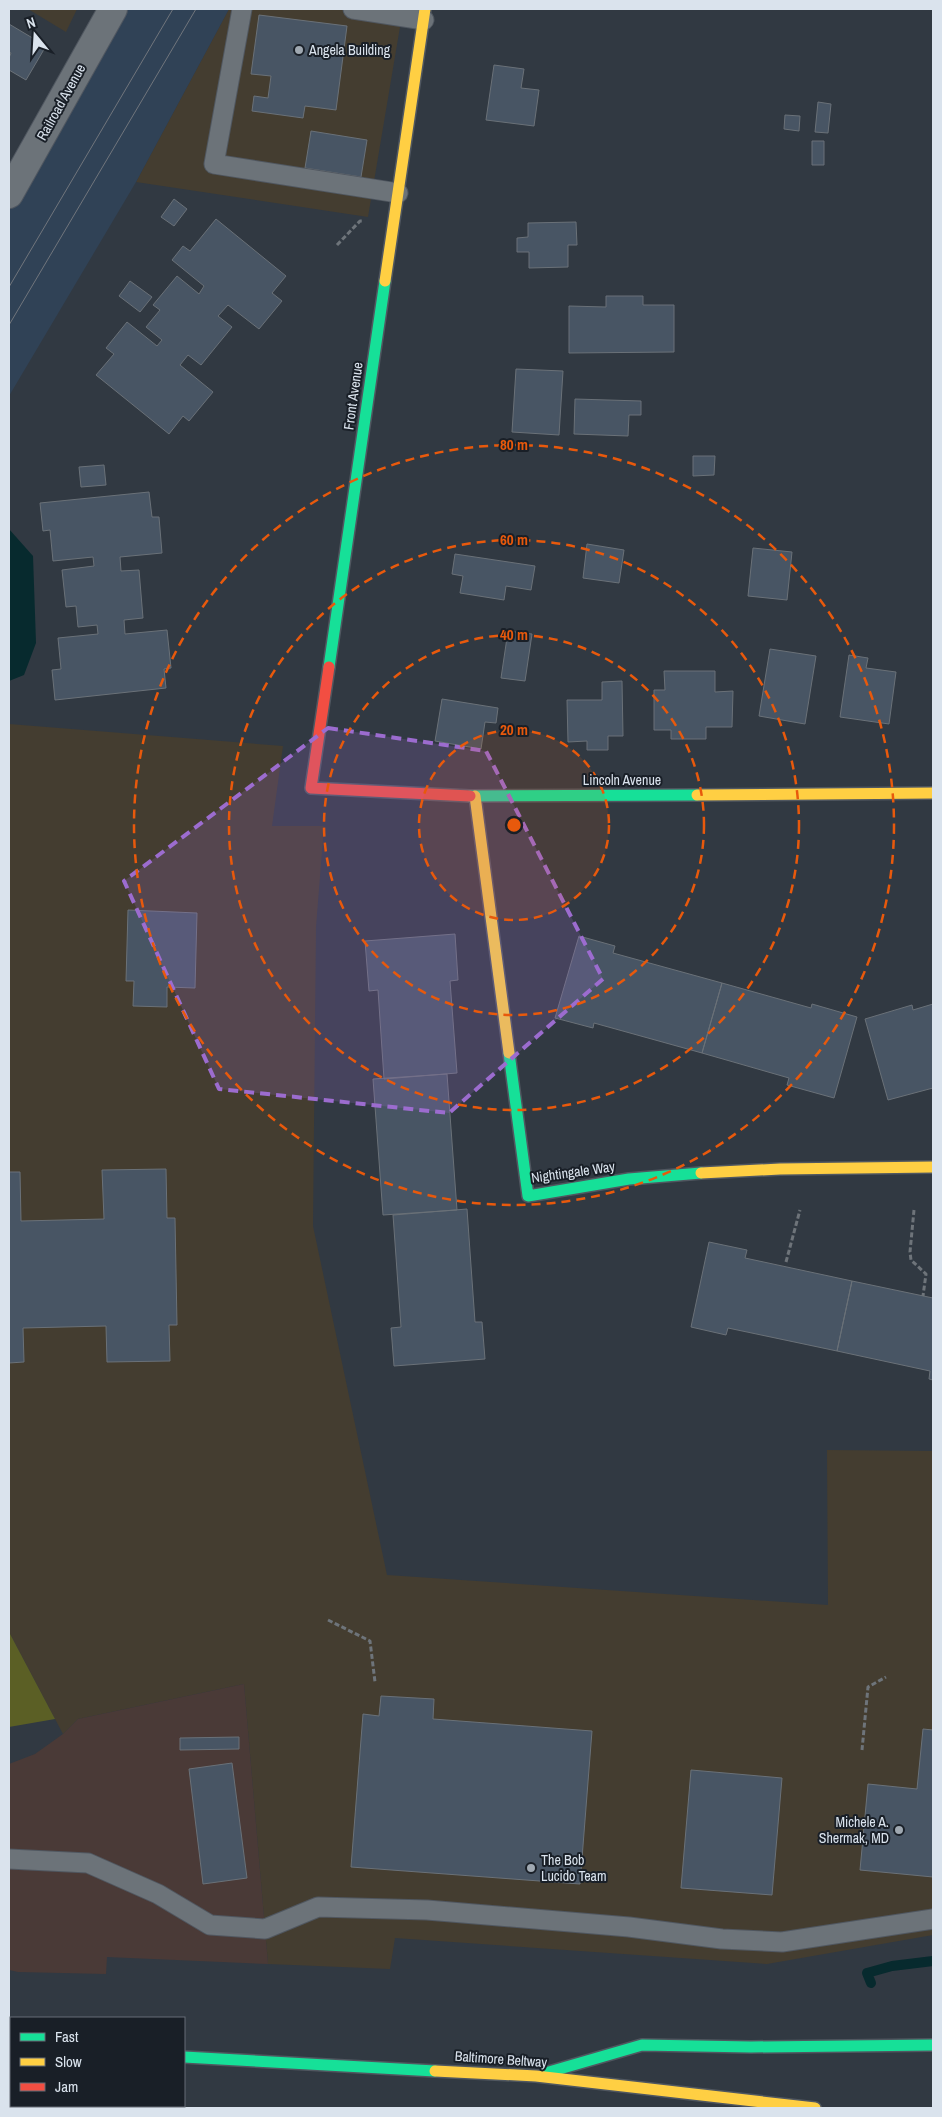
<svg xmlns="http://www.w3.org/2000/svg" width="942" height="2117" viewBox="0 0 942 2117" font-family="'Archivo Narrow',sans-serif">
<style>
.commercial{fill:#443d30}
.industrial{fill:#4a3a37}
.built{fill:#304256}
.green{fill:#5b5f25}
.water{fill:#072a2e}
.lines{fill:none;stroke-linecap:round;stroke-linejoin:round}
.stream{stroke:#072a2e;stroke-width:10}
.building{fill:#485564;stroke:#6a7178}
.lane-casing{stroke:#505760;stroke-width:21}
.street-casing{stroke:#505760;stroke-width:30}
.fast-casing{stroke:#505760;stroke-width:14}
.slow-casing{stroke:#505760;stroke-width:14}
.jam-casing{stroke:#505760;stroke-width:14}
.path{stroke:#6e747a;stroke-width:3;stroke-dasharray:5 2.5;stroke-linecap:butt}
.lane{stroke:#6c7379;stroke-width:19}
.street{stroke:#6c7379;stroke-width:28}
.fast{stroke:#16e098;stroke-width:11}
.slow{stroke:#ffcf43;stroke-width:11}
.jam{stroke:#f24e42;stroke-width:11}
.tram{stroke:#70757c;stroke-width:1}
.marked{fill:#9c6ccf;fill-opacity:0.2;stroke:#9c6ccf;stroke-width:4;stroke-dasharray:10 6;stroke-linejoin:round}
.ring{fill:none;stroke:#e8590c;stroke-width:2.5;stroke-dasharray:9 6}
.poi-dot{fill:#9fa8b1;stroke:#191f27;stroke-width:2}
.labels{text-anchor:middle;stroke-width:4;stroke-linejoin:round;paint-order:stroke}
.poi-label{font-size:14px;fill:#dae3ed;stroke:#191f27;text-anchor:start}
.street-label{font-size:14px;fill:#dae3ed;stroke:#191f27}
.centre{fill:#e8590c;stroke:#191f27;stroke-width:2.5}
.ring-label{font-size:15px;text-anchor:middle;font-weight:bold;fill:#e8590c;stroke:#191f27;stroke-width:4;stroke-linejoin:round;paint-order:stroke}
</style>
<rect width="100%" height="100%" fill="#313942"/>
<path class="commercial" d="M28,9H77L66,32Z
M229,9H403L368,217L136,182Z
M9,724L283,746L272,826H324L316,927L313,1226L387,1575L828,1605L827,1450L933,1451V1935L767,1964L395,1938L390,1969L268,1964L244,1684L78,1719L63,1734L9,1632Z"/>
<path class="industrial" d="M244,1684L268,1964L107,1957L106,1974L18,1972L9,1970V1764L35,1754L63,1734L78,1719Z"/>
<path class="built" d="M128,9H229L136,182L9,396V209Z"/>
<path class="green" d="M9,1632L55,1719L9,1727Z"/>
<path class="water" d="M9,529L33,556L36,643L24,675L9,681Z"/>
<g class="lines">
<path class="stream" d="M871,1983L867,1973L892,1966L933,1961"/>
</g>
<path class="building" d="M259,15L347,26L336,110L305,106L303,118L252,111L254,96L268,98L271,76L251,74Z
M9,24L46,46L26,80L9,70V58L11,53L9,52Z
M494,65L524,69L521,88L539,90L534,126L486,120Z
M818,102L831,104L828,133L815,132Z
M785,115L800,116L799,131L784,129Z
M311,131L367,140L361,177L305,168Z
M812,141H824V165H812Z
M174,199L187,209L174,226L161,217Z
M216,219L286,276L272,293L282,301L259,329L228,305L218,316L232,327L201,365L188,355L180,365L213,392L189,421L183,416L169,434L96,375L114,354L106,348L127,322L157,346L162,340L146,327L160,310L153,305L177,276L199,294L204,286L172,260L183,246L190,251Z
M576,222L577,245H568V267L529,268V252H517V238L528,237V223Z
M130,281L152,297L140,312L119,296Z
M606,296H643V305H674V352L569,353V306L606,307Z
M516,369L563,371L559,435L512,432Z
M575,399L641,401V415H629L628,436L574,434Z
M693,456H715L714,475L693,476Z
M104,465L106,485L81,487L79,467Z
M149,492L152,517H159L162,553L120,557L121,571L139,570L143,618L124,620L125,634L167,630L171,668L164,669L166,688L55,700L52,670L61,669L58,638L98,634L97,625L78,627L76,606L66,607L62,570L94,566L93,557L53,561L50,530L43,531L40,503Z
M587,544L624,550L619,583L583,578Z
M753,548L792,552L787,600L748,596Z
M455,554L535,566L531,590L506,586L504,600L460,593L463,576L452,574Z
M508,631L532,634L525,681L501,678Z
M770,649L816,656L805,724L759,716Z
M849,655L868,658L866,668L896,672L889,724L840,717Z
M664,671H715V692L733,691L732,727H706V739H671V730H654V690H665Z
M622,681L623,736H608V750H587V741L568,742L567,700H602V682Z
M442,699L498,708L496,723L485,722L481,749L435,741Z
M128,910L197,913L195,988L167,987V1007L133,1006L134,981H126Z
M455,934L458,980L450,981L457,1073L384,1079L378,990L369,991L365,941Z
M579,936L615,946L613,953L722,983L702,1053L594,1023L593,1028L555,1018Z
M722,983L811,1008L812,1004L857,1017L834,1098L787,1085L789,1078L702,1053Z
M933,1004V1088L888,1100L865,1019L912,1005L913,1010Z
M447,1074L457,1210L383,1215L373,1079Z
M166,1169L167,1218H175L177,1325H169L170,1361L107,1362L106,1326L23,1328L24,1362L9,1363V1172H20L21,1221L104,1219L102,1170Z
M467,1209L475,1322H482L485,1359L394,1366L391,1328L401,1327L393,1215Z
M709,1242L747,1250L745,1258L852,1281L837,1351L728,1328L726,1335L691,1327Z
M852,1281L933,1298V1380L929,1379L930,1371L837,1351Z
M381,1696L434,1699L433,1719L592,1731L580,1884L351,1867L363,1714L379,1716Z
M923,1729L933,1730V1877L860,1870L868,1784L917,1789Z
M239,1737V1749L180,1750V1738Z
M232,1763L247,1878L203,1884L189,1769Z
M691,1770L782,1778L772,1895L681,1888Z"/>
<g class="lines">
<g class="lane-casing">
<path id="lane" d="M242,9L214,164L398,193
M353,9L424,20
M9,1859L88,1863L158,1894L210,1925L265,1929L318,1907L427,1910L629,1927L722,1939L782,1942L933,1919"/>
</g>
<g class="street-casing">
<path id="street" d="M9,194L113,9"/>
</g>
<g class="fast-casing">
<path id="fast" d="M329,667L385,281
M470,796L697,795
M509,1053L528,1196L629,1179L701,1173
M9,2051H11
M184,2057L435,2071
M549,2072L642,2045L751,2047L933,2045"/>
</g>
<g class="slow-casing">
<path id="slow" d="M385,281L425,9
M697,795L933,793
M475,796L509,1053
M701,1173L780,1169L933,1167
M435,2071L536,2076L815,2108"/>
</g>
<g class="jam-casing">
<path id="jam" d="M329,667L311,788L470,796"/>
</g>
<path class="path" d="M337,245L360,221H363
M914,1210L910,1252L911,1260L926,1274L923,1296
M786,1262L800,1210
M328,1620L370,1641L375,1682
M862,1750L868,1687L886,1677"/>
<use href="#lane" class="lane"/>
<use href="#street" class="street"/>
<use href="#fast" class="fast"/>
<use href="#slow" class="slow"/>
<use href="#jam" class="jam"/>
<path class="tram" d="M9,287L173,9
M9,325L196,9"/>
</g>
<path class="marked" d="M328,728L486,751L603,979L449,1113L219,1089L124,881Z"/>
<circle cx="514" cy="825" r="95" fill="#e8590c" fill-opacity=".12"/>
<g class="ring">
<circle cx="514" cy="825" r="95"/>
<circle cx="514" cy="825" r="190"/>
<circle cx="514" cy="825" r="285"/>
<circle cx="514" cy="825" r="380"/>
</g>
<g class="poi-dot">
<circle cx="299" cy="50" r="5"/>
<circle cx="899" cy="1830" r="5"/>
<circle cx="531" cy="1868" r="5"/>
</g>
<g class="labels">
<g class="poi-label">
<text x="309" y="55">Angela Building</text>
<text x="889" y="1827" text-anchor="end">Michele A.<tspan x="889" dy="16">Shermak, MD</tspan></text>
<text x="541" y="1865">The Bob<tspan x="541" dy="16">Lucido Team</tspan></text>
</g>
<g class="street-label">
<text transform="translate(61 102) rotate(-61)" y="5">Railroad Avenue</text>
<text transform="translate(353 396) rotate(-82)" y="5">Front Avenue</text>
<text x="622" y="785">Lincoln Avenue</text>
<text transform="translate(573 1172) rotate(-8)" y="5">Nightingale Way</text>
<text transform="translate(501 2059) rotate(4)" y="5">Baltimore Beltway</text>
</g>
</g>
<circle cx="514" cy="825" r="8" class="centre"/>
<g class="ring-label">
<text x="514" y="450">80 m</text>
<text x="514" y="545">60 m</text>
<text x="514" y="640">40 m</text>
<text x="514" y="735">20 m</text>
</g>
<rect width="942" height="2117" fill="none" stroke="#dae3ed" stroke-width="20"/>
<rect x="10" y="2017" width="175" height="90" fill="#191f27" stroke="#666d76"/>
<rect x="20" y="2033" width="25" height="8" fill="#16e098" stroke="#666d76"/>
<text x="55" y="2042" font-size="15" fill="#dae3ed">Fast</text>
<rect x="20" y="2058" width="25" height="8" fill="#ffcf43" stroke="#666d76"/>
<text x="55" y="2067" font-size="15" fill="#dae3ed">Slow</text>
<rect x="20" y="2083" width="25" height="8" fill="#f24e42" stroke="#666d76"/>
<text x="55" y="2092" font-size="15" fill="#dae3ed">Jam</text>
<g transform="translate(35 35) rotate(342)" stroke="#191f27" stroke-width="4" paint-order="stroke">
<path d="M0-4L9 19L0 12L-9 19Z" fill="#dae3ed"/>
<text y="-8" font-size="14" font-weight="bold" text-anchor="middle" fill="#dae3ed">N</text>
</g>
</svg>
